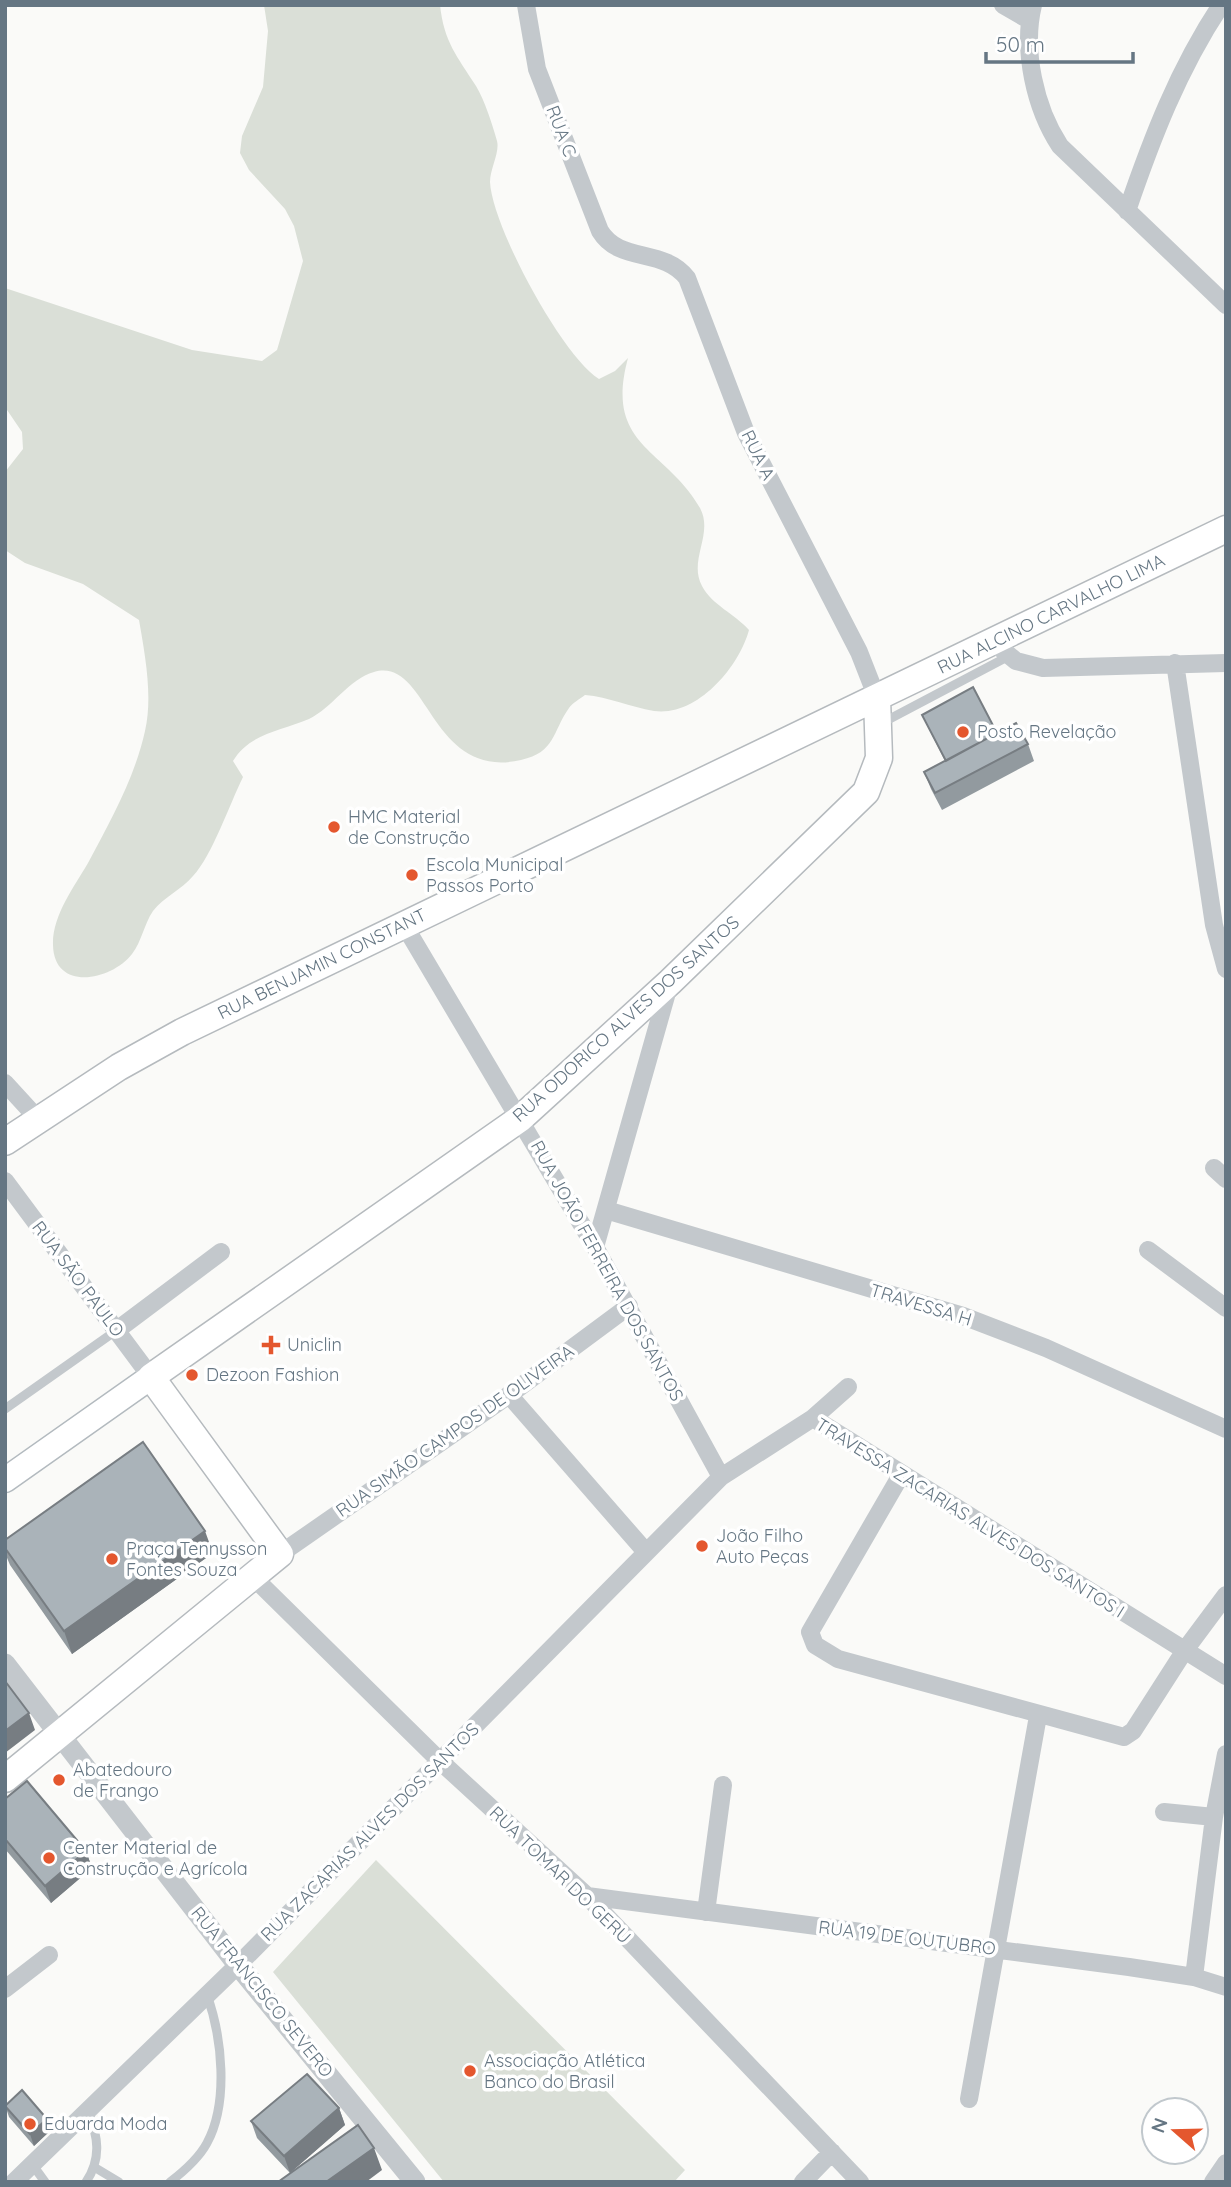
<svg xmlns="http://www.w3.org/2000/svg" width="1231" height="2187" viewBox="0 0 1231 2187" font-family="Quicksand,sans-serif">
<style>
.green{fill:#dadfd7}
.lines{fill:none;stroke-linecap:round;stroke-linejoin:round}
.secondary-casing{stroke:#b3babf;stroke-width:27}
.primary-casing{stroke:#b5babe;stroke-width:29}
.service{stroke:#c3c8cc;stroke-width:9}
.minor{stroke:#c3c8cc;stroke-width:18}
.tertiary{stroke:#c3c8cc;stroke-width:21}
.secondary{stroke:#fff;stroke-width:24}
.primary{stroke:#fff;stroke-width:26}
.wall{fill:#929a9f}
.shaded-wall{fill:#777d82}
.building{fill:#aab3b9;stroke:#777d82;stroke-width:2}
.poi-dot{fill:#e4572e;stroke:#fff;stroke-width:2.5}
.labels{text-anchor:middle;stroke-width:7;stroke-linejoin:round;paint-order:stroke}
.street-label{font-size:18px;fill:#657683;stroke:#fff}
.poi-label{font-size:18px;fill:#657683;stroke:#fff;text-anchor:start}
</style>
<rect width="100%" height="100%" fill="#fafaf8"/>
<path class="green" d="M264,5H440C444,42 457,56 476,86C485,101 492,124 497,141C500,152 490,169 490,182C492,226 562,356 599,379L615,371L628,358C604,447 665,447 700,508C714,534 688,560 702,586C712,605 735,614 749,630C739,667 697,717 654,711C630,707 609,697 585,695C580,699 572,703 569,708C552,732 556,752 521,760C429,781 429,656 374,672C349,679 332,708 309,719C281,731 250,733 233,761L243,777C230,803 212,856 193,876C181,890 164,897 153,911C144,924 142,941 132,954C111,981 54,992 53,945C52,916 74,887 88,863C110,822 135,777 145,731C153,696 145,655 139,620L83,584L25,563L5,550V472L23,449L22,432L5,407V288L192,350L262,361L277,350L303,261L294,226L285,209L249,170L240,153L242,136L263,87L268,31Z
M376,1860L685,2170L674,2182H444L273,1972Z"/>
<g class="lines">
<g class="secondary-casing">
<path id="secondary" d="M5,1480L151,1377"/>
</g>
<g class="primary-casing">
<path id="primary" d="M5,1142L119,1067L182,1032L1226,529
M5,1779L280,1554L151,1377L521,1118L670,982L866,792L879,758L877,698"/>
</g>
<path class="service" d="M880,724L1009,656
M5,1409L117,1330
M32,2164L45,2182
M94,2167L119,2182
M86,2182C102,2158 98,2136 88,2111
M170,2182C183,2172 199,2158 207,2143C229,2102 222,2037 207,1995"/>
<path class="minor" d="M526,5L537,69L600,231C620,264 663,247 687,278L746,433L859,652L877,698
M1003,5L1029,20
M1033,5C1022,50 1035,108 1060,146L1226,305
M1127,211C1152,138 1178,70 1221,5
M993,642L1016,661L1043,668L1226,663
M1175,663L1214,925L1226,969
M403,923L595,1247L721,1477
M5,1083L38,1119
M1214,1168L1226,1179
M5,1181L151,1377
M606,1210L963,1316L1046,1348L1226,1429
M595,1247L670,982
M1148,1250L1226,1308
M117,1330L221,1252
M509,1395L646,1552
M813,1418L1226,1676
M901,1475L810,1632L815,1645L838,1659L1124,1737L1133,1731L1185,1650L1226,1595
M280,1554L509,1395L629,1306
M252,1576L441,1762L587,1896L860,2182
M1164,1812L1214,1817
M587,1896L1129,1967L1194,1977L1226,1987
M706,1912L723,1785
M1194,1977L1214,1817L1226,1754
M5,1989L49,1955
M969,2099L1038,1716
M14,2182L238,1965L721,1477L813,1418L848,1387
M803,2182L832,2152
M1213,2182L1226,2163"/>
<path class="tertiary" d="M5,1664L238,1965L415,2182"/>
<use href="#secondary" class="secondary"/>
<use href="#primary" class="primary"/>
</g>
<path class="wall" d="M922,715L997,733L1028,744L1034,761L942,810L931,789L924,772L945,761Z
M5,1540L213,1553L72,1654L10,1565L5,1553Z
M5,1799L86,1851L92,1868L51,1903L5,1849Z
M5,2105L47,2119L51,2130L34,2146L9,2117Z
M339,2108L345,2125L290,2173L257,2138L251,2121Z"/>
<path class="shaded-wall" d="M205,1531L213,1553L72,1654L64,1631Z
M29,1713L35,1730L5,1753V1731Z
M86,1851L92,1868L51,1903L45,1886Z
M339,2108L345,2125L290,2173L284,2156Z
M47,2119L51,2130L34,2146L30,2134Z
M374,2148L382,2170L366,2182H326Z"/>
<path class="building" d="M973,687L997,733L946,761L922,715Z
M1016,723L1028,744L935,793L924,772Z
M143,1442L205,1531L64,1631L5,1548V1540Z
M5,1681L29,1713L5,1731Z
M27,1781L86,1851L45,1886L5,1839V1799Z
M307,2074L339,2108L284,2156L251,2121Z
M22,2090L47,2119L30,2134L5,2106Z
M358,2125L374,2148L326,2182H278Z"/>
<g class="poi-dot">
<circle cx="963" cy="732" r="7"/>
<circle cx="334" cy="827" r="7"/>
<circle cx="412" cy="875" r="7"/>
<path d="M267.5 1334.5h7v7h7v7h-7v7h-7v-7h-7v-7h7z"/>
<circle cx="192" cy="1375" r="7"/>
<circle cx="702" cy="1546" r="7"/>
<circle cx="112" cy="1559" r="7"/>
<circle cx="59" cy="1780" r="7"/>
<circle cx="49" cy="1858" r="7"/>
<circle cx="470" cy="2071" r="7"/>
<circle cx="30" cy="2124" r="7"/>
</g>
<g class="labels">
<g class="street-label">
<text transform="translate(561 131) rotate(69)" y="6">RUA C</text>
<text transform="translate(758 455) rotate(64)" y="6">RUA A</text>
<text transform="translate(1051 614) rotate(-26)" y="6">RUA ALCINO CARVALHO LIMA</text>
<text transform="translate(322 964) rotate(-26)" y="6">RUA BENJAMIN CONSTANT</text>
<text transform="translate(626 1019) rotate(-42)" y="6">RUA ODORICO ALVES DOS SANTOS</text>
<text transform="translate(607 1271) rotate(61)" y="6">RUA JOÃO FERREIRA DOS SANTOS</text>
<text transform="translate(78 1279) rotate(53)" y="6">RUA SÃO PAULO</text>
<text transform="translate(921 1305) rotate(17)" y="6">TRAVESSA H</text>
<text transform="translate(455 1431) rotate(-35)" y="6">RUA SIMÃO CAMPOS DE OLIVEIRA</text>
<text transform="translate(970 1518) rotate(32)" y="6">TRAVESSA ZACARIAS ALVES DOS SANTOS I</text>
<text transform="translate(370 1832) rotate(-45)" y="6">RUA ZACARIAS ALVES DOS SANTOS</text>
<text transform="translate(560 1875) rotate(44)" y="6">RUA TOMAR DO GERU</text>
<text transform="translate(907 1938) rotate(7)" y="6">RUA 19 DE OUTUBRO</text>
<text transform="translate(262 1992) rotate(51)" y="6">RUA FRANCISCO SEVERO</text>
</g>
<g class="poi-label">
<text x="977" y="738">Posto Revelação</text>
<text x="348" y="823">HMC Material<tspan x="348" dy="21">de Construção</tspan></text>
<text x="426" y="871">Escola Municipal<tspan x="426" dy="21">Passos Porto</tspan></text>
<text x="287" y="1351">Uniclin</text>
<text x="206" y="1381">Dezoon Fashion</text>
<text x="716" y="1542">João Filho<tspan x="716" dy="21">Auto Peças</tspan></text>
<text x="126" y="1555">Praça Tennysson<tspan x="126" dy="21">Fontes Souza</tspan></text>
<text x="73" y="1776">Abatedouro<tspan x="73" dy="21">de Frango</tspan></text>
<text x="63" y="1854">Center Material de<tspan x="63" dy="21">Construção e Agrícola</tspan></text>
<text x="484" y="2067">Associação Atlética<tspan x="484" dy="21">Banco do Brasil</tspan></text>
<text x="44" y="2130">Eduarda Moda</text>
</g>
</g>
<rect width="1231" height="2187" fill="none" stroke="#657683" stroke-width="14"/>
<g transform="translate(1175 2131) rotate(290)"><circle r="33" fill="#ffffff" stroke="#c1c8cd" stroke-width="2"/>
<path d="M0-5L12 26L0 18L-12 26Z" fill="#e4572e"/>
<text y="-10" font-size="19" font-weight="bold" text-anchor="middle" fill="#657683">N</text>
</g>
<path d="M986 52v10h147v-10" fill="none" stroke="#657683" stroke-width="3.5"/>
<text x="996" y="52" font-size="21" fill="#657683" stroke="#ffffff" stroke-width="5" paint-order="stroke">50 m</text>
</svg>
